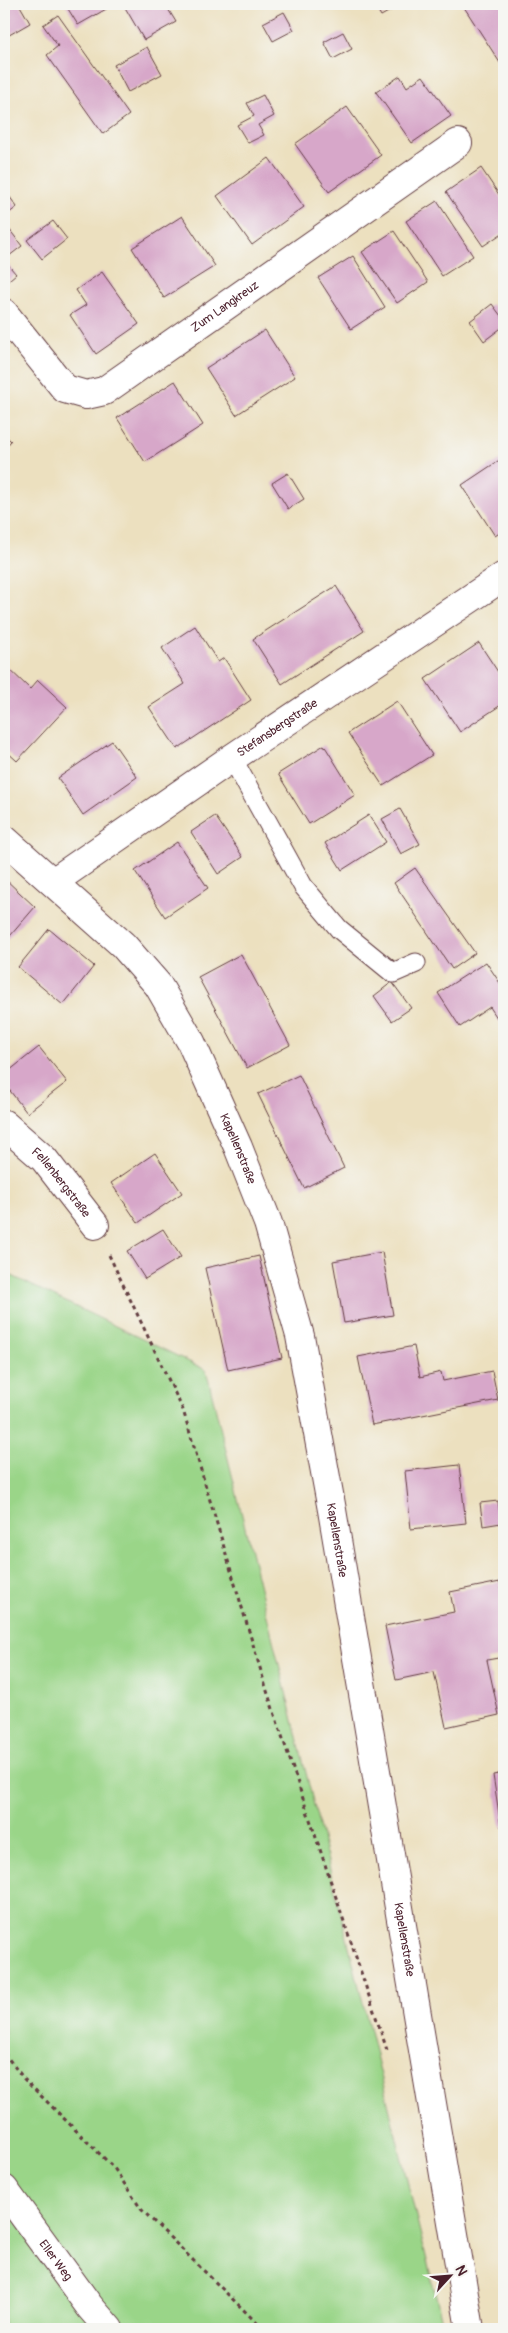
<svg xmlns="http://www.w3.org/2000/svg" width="508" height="2333" viewBox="0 0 508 2333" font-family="Pangolin,sans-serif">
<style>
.green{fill:#9ad588;stroke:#727a5a}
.building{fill:#d7a7c9}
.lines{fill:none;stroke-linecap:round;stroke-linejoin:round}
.service-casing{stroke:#623c41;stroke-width:21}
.minor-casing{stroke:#623c41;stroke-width:30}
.path{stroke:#623c41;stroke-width:3;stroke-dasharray:4 4;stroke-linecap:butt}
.service{stroke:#fff;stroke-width:19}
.minor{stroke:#fff;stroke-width:28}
.labels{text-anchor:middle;stroke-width:4;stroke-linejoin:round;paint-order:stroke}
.street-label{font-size:12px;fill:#4a1f2b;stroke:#f6f6f2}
</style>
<rect width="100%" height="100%" fill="#f6f6f2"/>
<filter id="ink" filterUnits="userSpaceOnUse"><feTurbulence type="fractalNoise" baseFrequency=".02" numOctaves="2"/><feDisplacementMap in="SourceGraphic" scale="10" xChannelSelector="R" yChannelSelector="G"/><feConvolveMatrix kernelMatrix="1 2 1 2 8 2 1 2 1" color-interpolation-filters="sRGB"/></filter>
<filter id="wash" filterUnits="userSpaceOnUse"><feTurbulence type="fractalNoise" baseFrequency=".0096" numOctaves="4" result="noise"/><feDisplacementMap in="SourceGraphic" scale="20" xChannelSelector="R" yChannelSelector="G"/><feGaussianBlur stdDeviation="1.12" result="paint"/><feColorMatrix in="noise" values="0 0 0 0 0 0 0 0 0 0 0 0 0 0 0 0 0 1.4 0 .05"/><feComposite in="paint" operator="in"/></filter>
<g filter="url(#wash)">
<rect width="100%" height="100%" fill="#ece0bf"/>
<path class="green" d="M4,1272L206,1370L444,2329H4Z"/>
<g id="blocks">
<path class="building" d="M4,4H19L30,23L4,38Z
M65,4H115L78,25Z
M123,4H165L176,22L144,40Z
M374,4H397L399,6L381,16Z
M462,4H504V69Z
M284,12L294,30L273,41L263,23Z
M58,15L129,115L103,134L47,55L58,46L43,25Z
M343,32L352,49L333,59L324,42Z
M147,47L162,74L128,92L114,65Z
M400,76L407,87L423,76L451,116L412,143L376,92Z
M263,95L274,116L258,125L264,135L248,143L237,125L254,116L247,103Z
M347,107L381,155L329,192L295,144Z
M269,158L304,207L252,245L217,196Z
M481,168L504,202V232L483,246L446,192Z
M4,189L17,207L4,217Z
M437,201L473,256L442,276L406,221Z
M182,216L215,266L164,298L132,248Z
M53,221L67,239L42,259L27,240Z
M9,229L22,246L4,260L16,274L4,284V233Z
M394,231L428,282L397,303L362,252Z
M353,256L385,307L351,329L318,278Z
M102,272L139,324L96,354L70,315L86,305L76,290Z
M492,304L504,320V326L484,341L470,321Z
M265,330L295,377L236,415L206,368Z
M175,381L203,425L145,462L117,418Z
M4,434L11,441L4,449Z
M504,457V530L495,536L462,485Z
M288,473L304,499L288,509L272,483Z
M336,586L364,631L282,684L253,639Z
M195,626L218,662L224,658L251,700L177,749L149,707L185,684L162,648Z
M479,643L504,681V703L460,732L425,679Z
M4,664L30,689L38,680L67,707L17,761L4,749Z
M397,701L432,755L383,786L348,733Z
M112,741L137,777L83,815L58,778Z
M324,745L355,795L309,824L278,774Z
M400,809L420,844L401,854L382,819Z
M369,815L386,842L342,870L325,843Z
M215,816L243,857L218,874L191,832Z
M177,842L208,888L165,917L135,871Z
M415,868L475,953L452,969L394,883Z
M4,878L35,907L4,943Z
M49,929L94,966L63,1005L18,967Z
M241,954L290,1045L247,1068L198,977Z
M486,962L504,989V1026L503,1027L490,1007L460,1027L438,993Z
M392,982L411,1008L392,1021L374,996Z
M39,1047L67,1082L27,1113L4,1083V1075Z
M299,1075L344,1168L304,1188L258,1094Z
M155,1153L182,1193L138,1223L111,1183Z
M163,1229L181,1257L145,1279L127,1251Z
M382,1252L393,1315L344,1323L333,1261Z
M259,1256L282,1358L228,1370L205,1268Z
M414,1346L420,1377L441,1372L443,1381L492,1371L498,1400L372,1425L358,1357Z
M459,1465L466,1523L411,1529L405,1471Z
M498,1501L501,1523L483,1526L480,1503Z
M500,1582L504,1602V1657L487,1660L499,1715L446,1727L434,1672L396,1680L385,1626L454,1612L450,1592Z
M504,1773V1827H501L493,1775Z"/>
</g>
</g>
<g filter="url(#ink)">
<use href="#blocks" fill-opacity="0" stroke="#623c41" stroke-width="1"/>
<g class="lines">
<g class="service-casing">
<path id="service" d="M232,758L303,886L339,929L393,973L416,963"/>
</g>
<g class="minor-casing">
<g id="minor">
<path id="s1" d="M4,313L65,389L86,395L104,391L458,143"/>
<path id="s2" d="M4,839L123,945L158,985L191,1042L238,1147L268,1223L300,1336L332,1510L470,2329"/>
<path id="s3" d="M53,882L232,758L504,576"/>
<path id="s4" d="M4,1124L44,1159L95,1225"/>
<path id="s5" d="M4,2189L90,2307L109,2329"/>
</g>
</g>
<path class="path" d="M109,1255L183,1410L266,1688L387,2050
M4,2053L24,2079L114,2168L141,2209L263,2329"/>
<use href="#service" class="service"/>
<use href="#minor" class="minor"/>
</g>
</g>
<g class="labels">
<g class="street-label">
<text dy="4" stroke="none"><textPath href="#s1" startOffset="285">Zum Langkreuz</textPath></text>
<text dy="4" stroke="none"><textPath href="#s3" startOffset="272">Stefansbergstraße</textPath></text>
<text dy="4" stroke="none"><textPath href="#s2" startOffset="395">Kapellenstraße</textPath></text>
<text dy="4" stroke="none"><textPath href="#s4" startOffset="82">Fellenbergstraße</textPath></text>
<text dy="4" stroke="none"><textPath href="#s2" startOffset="800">Kapellenstraße</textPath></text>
<text dy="4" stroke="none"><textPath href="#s2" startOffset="1205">Kapellenstraße</textPath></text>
<text dy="4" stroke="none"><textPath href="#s5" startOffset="88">Eller Weg</textPath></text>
</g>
</g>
<rect width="508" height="2333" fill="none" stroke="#f6f6f2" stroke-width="20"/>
<g transform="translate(450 2276) rotate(64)" stroke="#f6f6f2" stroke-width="4" paint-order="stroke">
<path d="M0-4L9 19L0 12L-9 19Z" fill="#4a1f2b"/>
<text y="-8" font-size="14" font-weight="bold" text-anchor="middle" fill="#4a1f2b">N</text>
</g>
</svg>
